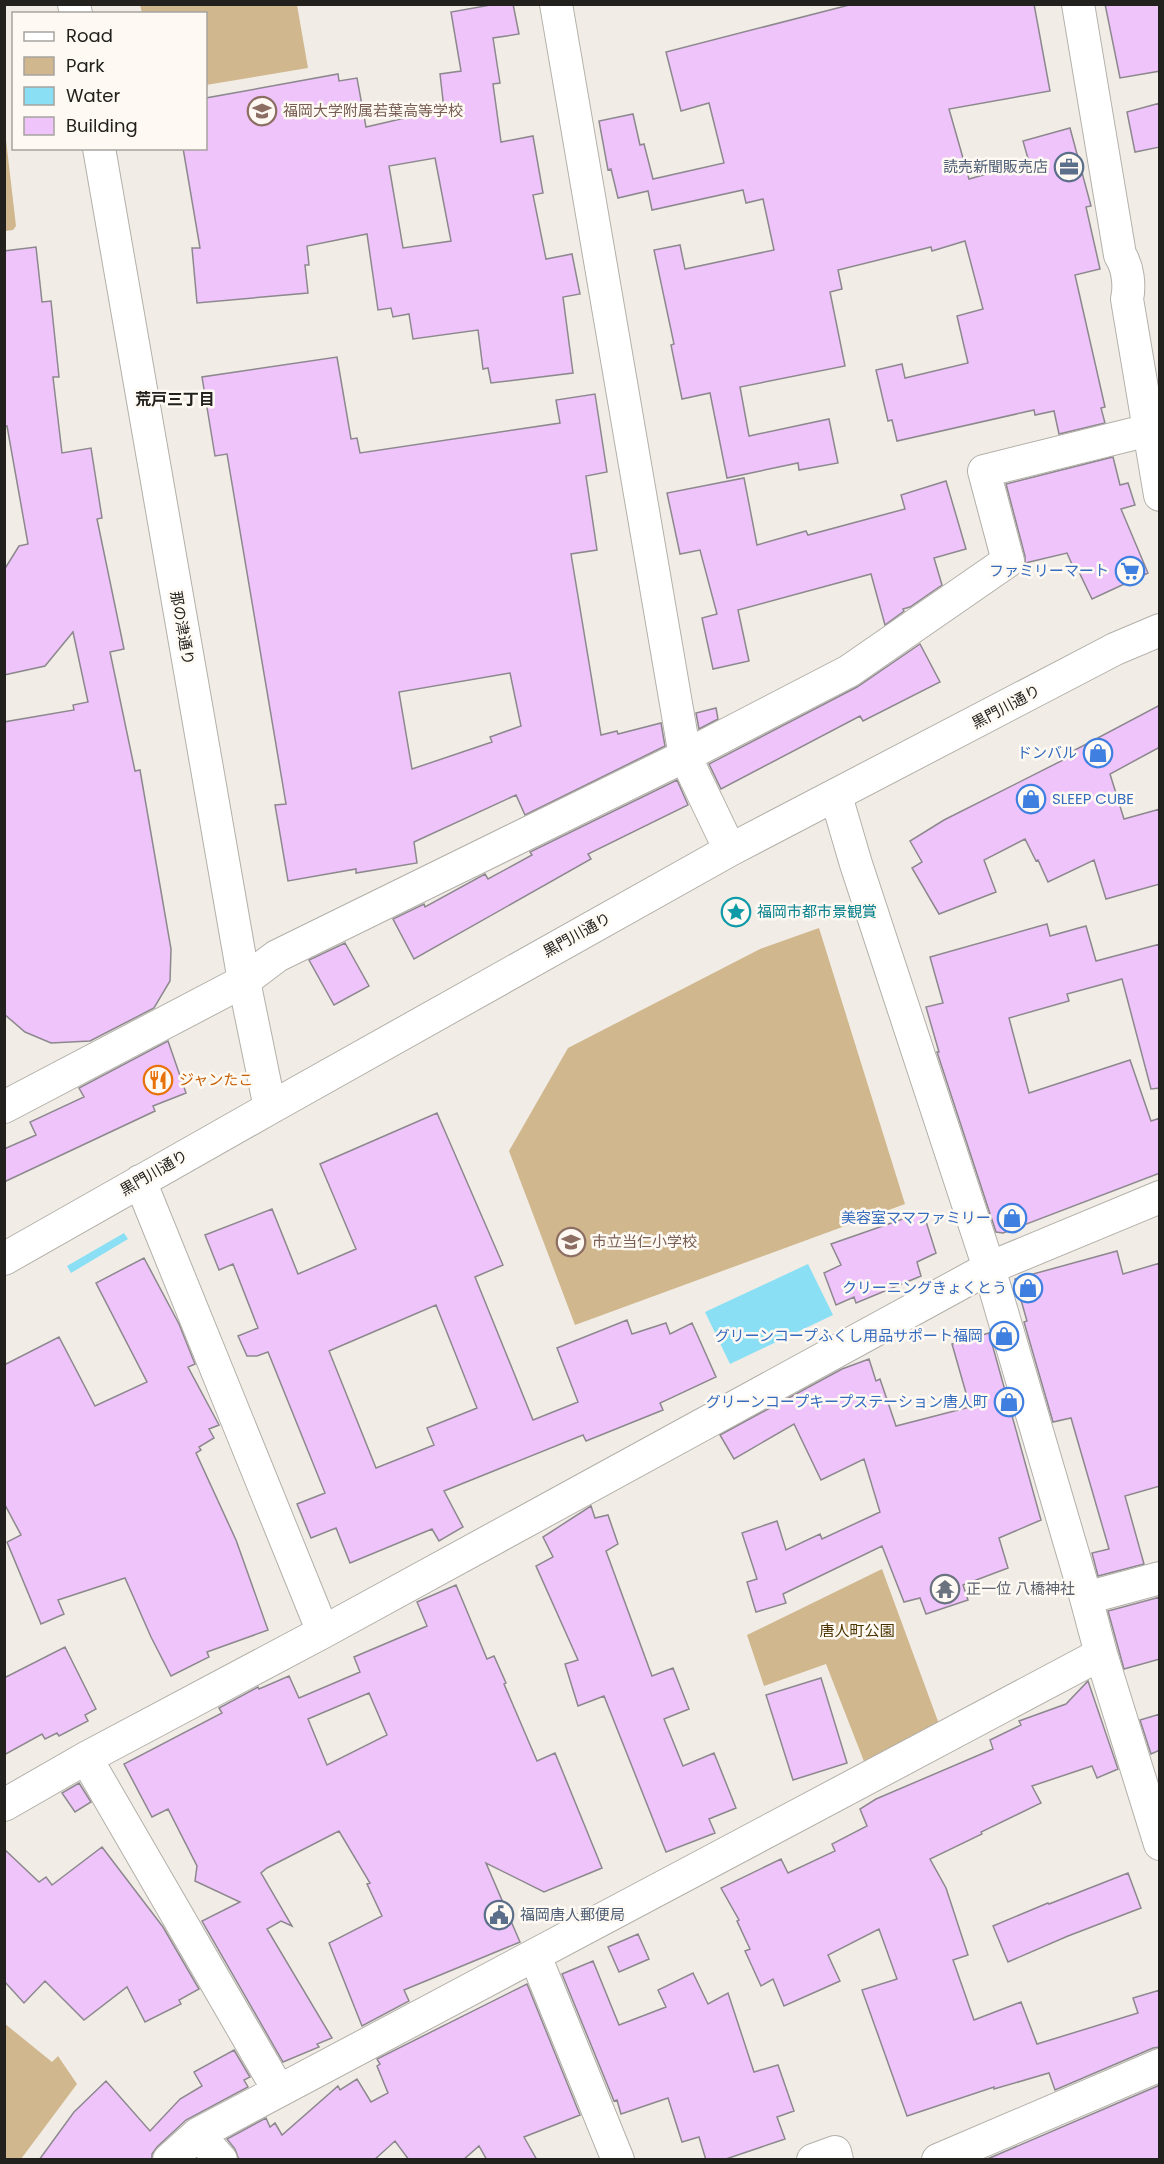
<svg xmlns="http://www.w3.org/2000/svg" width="1164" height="2164" viewBox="0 0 1164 2164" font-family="Poppins,'Noto Sans JP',sans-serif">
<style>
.green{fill:#d0b78e}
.water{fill:#8adff4}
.building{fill:#eec4fb;stroke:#8d888e;stroke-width:1.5;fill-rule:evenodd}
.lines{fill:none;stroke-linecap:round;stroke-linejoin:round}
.minor-casing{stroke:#b3b0a9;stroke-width:34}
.minor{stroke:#fff;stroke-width:32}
.labels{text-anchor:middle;stroke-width:5;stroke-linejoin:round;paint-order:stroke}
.education-label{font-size:15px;fill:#785e54;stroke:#fefaf3;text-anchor:start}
.service-label{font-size:15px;fill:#4e5e75;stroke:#fefaf3;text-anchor:end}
.shop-label{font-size:15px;fill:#366cbe;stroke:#fefaf3;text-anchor:end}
.street-label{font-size:15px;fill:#22211e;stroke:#fefaf3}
.culture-label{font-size:15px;fill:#0d838f;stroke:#fefaf3;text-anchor:start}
.food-label{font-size:15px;fill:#c56008;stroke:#fefaf3;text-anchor:start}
.worship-label{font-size:15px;fill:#5b616d;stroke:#fefaf3;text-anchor:start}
.park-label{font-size:15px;fill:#4b3401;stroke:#fefaf3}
.neighbourhood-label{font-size:16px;font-weight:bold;fill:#22211e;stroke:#fefaf3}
</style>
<rect width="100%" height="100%" fill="#f1ede6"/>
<path class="green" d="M140,5H297L308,68L206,85V14L142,13Z
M5,140H6L16,226L13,230L5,231Z
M819,928L905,1204L575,1325L509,1151L568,1048L760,949Z
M882,1569L939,1724L865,1764L826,1664L764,1686L747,1635Z
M4,2023L52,2062L58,2056L77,2084L21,2159H5Z"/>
<path class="water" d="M124,1233L128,1239L71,1273L67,1266Z
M808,1264L833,1315L730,1364L705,1312Z"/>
<path class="building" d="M496,4H513L519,34L493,38L500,83L493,84L501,142L533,136L543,193L533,195L546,259L572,254L580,294L563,297L573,373L491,383L488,368L483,369L478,330L413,339L409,314L393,317L391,308L378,310L367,234L307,246L309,265H305L308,293L197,303L192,248H200L183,148H206V98L338,74L339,81L357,78L366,127L444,109L440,74L461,71L451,12ZM435,158L451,241L403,248L389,166Z
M853,4H1034L1050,91L949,109L969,179L1029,162L1023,141L1070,128L1091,206L1086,207L1100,269L1075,275L1105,407L1101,408L1105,423L1059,434L1054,411L1035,415L1034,410L897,441L892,420L888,421L876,370L902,364L905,378L968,363L957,316L983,309L965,241L932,251L931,247L838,270L842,289L830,292L845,366L740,387L749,436L829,419L838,463L799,470L798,463L727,478L710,393L682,399L671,345L674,344L654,250L680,245L685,269L774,250L763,199L746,203L743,190L652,210L648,191L618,198L611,169L608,170L599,121L633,114L640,145L644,144L653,179L724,163L709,103L681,111L666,52Z
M1105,4H1160V71L1120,78Z
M1160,103V147L1135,152L1127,112Z
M36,247L42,302L51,301L59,377H53L62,453L91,448L102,518L97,519L124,649L110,652L135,771L140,770L171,949L170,981L154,1008L90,1041L51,1043L25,1032L4,1014V722L74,710L73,705L88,702L73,632L45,666L4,675V570L19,546L28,544L7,426H4V251Z
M337,357L351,439L357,438L360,453L560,423L556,400L595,394L607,472L586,476L597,550L571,554L601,735L617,731L618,734L661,723L665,746L525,815L516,795L414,842L417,863L356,873V869L288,881L275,805L286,804L227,454L215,456L202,377ZM510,673L521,726L490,737L492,742L412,769L399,692Z
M1113,457L1120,485L1128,483L1135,505L1121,509L1148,573L1092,599L1078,570L1075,571L1067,553L1025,563V556L1006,484Z
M744,478L757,545L806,531L808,535L905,509L901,495L946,481L966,549L934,558L942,585L910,607L903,609L904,611L885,625L871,574L738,610L749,661L713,669L702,618L717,614L700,550L680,554L667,493Z
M920,644L940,682L863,721L860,716L721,789L709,764L857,687Z
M1160,705V747L1110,774L1124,819L1160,809V884L1106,899L1094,860L1048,882L1038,860L1036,861L1025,839L984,860L996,892L939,914L912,868L922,862L910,841L944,820L1075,754L1073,751Z
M716,708L718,719L699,729L696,713Z
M677,780L688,805L588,854L591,859L414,959L393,919L424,904L425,907L485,874L488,879L532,855L530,852Z
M1047,924L1050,936L1086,926L1096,961L1160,944V1088L1151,1089L1122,979L1067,994L1069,1001L1009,1018L1029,1093L1130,1060L1151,1121L1160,1118V1173L1003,1233L996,1232L937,1052H939L926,1007L943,1003L930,957Z
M345,943L369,986L334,1005L309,960Z
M168,1041L186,1093L153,1106L155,1111L4,1182V1149L36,1135L30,1122L84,1097L79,1088Z
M437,1113L503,1265L475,1277L533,1420L578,1402L557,1348L627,1320L632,1334L666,1323L670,1334L692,1323L716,1377L660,1403L663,1410L586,1441L583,1435L444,1491L463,1527L439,1541L432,1529L350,1563L336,1528L311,1538L297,1504L325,1493L268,1352L257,1356H247L238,1336L258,1328L233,1264L219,1270L205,1235L272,1209L298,1274L356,1249L320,1164ZM436,1305L477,1408L427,1428L434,1445L376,1468L329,1351Z
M923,1212L936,1253L917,1262L921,1276L856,1303L854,1297L836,1305L824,1273L841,1265L831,1244Z
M1117,1251L1123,1274L1160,1263V1486L1125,1496L1144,1564L1098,1576L1092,1553L1109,1549L1071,1418L1053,1422L1024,1322L1027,1321L1015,1279Z
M144,1258L179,1324L195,1364L188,1367L219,1425L209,1429L214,1438L199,1447L201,1450L196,1453L236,1540L268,1630L207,1652L209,1657L171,1676L151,1637L125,1578L58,1600L64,1614L41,1624L7,1542L21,1535L4,1503V1365L59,1337L95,1406L147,1382L96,1283Z
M989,1333L1041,1520L999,1538L1008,1568L963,1585L968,1600L926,1614L920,1598L904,1602L882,1546L783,1594L786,1603L756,1612L747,1582L757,1579L742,1533L777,1521L786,1550L820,1534L822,1539L880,1512L864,1459L821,1480L794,1424L734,1459L720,1435L842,1369L869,1359L876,1381L880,1379L896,1426L970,1407L952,1344Z
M591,1506L595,1518L608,1515L618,1544L606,1551L652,1676L673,1668L689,1709L664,1719L683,1766L714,1753L736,1808L709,1819L715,1833L666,1852L604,1696L578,1706L565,1664L578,1660L536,1566L553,1557L543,1537Z
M456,1585L487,1659L494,1656L506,1683L504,1684L537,1761L555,1753L602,1868L544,1892L486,1863L520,1942L404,1990L409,2001L362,2026L329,1943L382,1916L367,1884L370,1883L339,1831L267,1868L261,1873L292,1926L281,1921L267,1929L332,2038L317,2044L319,2047L283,2062L202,1921L240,1902L195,1881L197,1866L168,1809L152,1817L124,1764L222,1713L219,1708L258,1687L259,1689L289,1676L299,1698L360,1672L354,1657L427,1626L417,1602ZM369,1693L387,1735L327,1765L308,1719Z
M1160,1597V1659L1124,1669L1108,1611Z
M65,1647L96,1709L85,1715L88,1721L59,1736L57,1733L45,1739L42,1734L4,1755V1678Z
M821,1678L847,1763L793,1780L766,1695Z
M1088,1681L1118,1769L1097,1778L1092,1766L1032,1786L1041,1803L981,1832L982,1834L930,1859L946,1888L968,1955L953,1960L974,2020L1021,2002L1037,2044L1138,2013L1133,1998L1160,1990V2047L1153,2048L1055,2090L1049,2073L994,2089V2087L907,2116L862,1990L897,1979L879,1929L828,1955L840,1981L784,2006L773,1979L761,1986L745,1951L750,1949L737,1921L739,1920L721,1888L781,1859L788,1873L835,1851L832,1844L867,1826L860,1809L876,1799L993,1749L990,1740L1021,1725L1019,1721L1066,1704Z
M1160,1714V1750L1151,1754L1140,1720Z
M79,1783L91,1802L75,1812L62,1793Z
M102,1847L163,1927L199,1989L179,2000L181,2004L145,2022L127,1987L84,2020L45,1981L24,2003L4,1981V1849L39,1882L46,1877L52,1885Z
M1128,1873L1141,1908L1068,1936L1008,1962L993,1926L1048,1903L1049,1904Z
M638,1934L649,1959L619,1972L608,1947Z
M593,1961L619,2025L666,2007L658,1990L693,1973L708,2004L728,1993L754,2072L778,2065L794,2111L777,2117L785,2139L723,2160H706L699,2137L682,2142L668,2098L621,2114L617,2100L614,2101L562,1974Z
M527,1984L580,2115L524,2137L537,2160H487L479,2146L463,2160H409L395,2141L374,2160H239L235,2149L227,2139L266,2118L270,2127L275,2123L282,2135L338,2086L340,2090L357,2079L371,2102L388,2093L377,2066L380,2064L377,2059Z
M234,2050L250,2077L244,2080L248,2087L186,2120L157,2147L152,2154V2160H39L74,2112L106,2081L150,2131L180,2099L202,2086L194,2072Z
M1160,2085V2160H985Z"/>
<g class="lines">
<g class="minor-casing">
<path id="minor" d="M74,4L76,14
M556,4L685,756L730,850
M1078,4L1120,255C1128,267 1130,286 1127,299L1160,495
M99,148L244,981L270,1108
M836,796L856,864L989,1268L1086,1598L1101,1654L1160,1844
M4,1107L244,981L277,956L685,756L849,671L1008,561L984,471L1149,430
M140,1181L323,1632
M4,1259L270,1108L730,850L1115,649L1160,630
M1086,1598L1160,1578
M86,1758L279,2091
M4,1805L86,1758L323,1632L989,1268L1160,1197
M535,1956L618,2160
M198,2134L221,2160
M169,2160L198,2134L1101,1654
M813,2160L835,2152L837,2160
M938,2160L1160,2065"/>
</g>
<use href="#minor" class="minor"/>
</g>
<defs>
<g id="school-ring" transform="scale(1.5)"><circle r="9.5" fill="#fefaf3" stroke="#8d6e63" stroke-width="1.5"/><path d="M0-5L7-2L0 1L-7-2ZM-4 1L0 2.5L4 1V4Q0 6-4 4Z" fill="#8d6e63"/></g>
<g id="office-ring" transform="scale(1.5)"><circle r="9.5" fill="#fefaf3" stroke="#5c6f8a" stroke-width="1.5"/><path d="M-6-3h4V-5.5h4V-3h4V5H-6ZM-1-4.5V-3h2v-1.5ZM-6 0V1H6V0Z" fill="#5c6f8a"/></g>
<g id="supermarket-ring" transform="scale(1.5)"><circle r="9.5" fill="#fefaf3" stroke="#3f7fe0" stroke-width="1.5"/><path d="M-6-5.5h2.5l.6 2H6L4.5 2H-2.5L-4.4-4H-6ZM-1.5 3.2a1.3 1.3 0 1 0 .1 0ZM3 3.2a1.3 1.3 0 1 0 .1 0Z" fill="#3f7fe0"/></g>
<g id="shop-ring" transform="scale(1.5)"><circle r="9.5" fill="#fefaf3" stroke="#3f7fe0" stroke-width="1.5"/><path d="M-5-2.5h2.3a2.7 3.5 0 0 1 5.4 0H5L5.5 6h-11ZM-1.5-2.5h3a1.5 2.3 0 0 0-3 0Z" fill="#3f7fe0"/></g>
<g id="sight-ring" transform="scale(1.5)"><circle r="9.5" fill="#fefaf3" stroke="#0f9aa8" stroke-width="1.5"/><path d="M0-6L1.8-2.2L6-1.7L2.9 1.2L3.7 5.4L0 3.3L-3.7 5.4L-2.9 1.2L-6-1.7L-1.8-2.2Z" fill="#0f9aa8"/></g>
<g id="restaurant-ring" transform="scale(1.5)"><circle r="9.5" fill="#fefaf3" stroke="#e8710a" stroke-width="1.5"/><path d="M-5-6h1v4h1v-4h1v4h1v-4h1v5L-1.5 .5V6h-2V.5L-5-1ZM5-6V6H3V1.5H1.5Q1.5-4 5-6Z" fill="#e8710a"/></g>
<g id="temple-ring" transform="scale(1.5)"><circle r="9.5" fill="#fefaf3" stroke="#6b7280" stroke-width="1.5"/><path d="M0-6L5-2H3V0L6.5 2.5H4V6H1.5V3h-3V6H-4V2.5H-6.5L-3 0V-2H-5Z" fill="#6b7280"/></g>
<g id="civic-ring" transform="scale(1.5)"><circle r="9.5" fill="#fefaf3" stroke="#5c6f8a" stroke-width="1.5"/><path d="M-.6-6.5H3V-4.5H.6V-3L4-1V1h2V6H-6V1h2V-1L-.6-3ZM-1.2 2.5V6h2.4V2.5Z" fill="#5c6f8a"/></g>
</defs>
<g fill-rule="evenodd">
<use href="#school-ring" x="262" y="111"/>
<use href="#office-ring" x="1069" y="167"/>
<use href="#supermarket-ring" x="1130" y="571"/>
<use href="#shop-ring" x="1098" y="753"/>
<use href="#shop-ring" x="1031" y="799"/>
<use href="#sight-ring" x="736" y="912"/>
<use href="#restaurant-ring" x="158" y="1080"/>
<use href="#shop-ring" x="1012" y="1218"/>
<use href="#school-ring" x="571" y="1242"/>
<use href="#shop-ring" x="1028" y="1288"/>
<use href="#shop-ring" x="1004" y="1336"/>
<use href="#shop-ring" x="1009" y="1402"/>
<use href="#temple-ring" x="945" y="1589"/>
<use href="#civic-ring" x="499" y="1915"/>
</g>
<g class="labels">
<g class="education-label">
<text x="283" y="116">福岡大学附属若葉高等学校</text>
<text x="592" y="1247">市立当仁小学校</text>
</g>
<g class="service-label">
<text x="1048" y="172">読売新聞販売店</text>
<text x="520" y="1920" text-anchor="start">福岡唐人郵便局</text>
</g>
<g class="shop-label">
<text x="1109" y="576">ファミリーマート</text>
<text x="1077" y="758">ドンバル</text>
<text x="1052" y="804" text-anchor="start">SLEEP CUBE</text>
<text x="991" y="1223">美容室ママファミリー</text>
<text x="1007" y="1293">クリーニングきょくとう</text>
<text x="983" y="1341">グリーンコープふくし用品サポート福岡</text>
<text x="988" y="1407">グリーンコープキープステーション唐人町</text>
</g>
<g class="street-label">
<text transform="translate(182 628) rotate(80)" y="5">那の津通り</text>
<text transform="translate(1006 707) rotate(-28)" y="5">黒門川通り</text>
<text transform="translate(577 935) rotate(-29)" y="5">黒門川通り</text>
<text transform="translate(154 1173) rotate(-30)" y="5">黒門川通り</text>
</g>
<g class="culture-label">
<text x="757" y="917">福岡市都市景観賞</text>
</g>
<g class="food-label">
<text x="179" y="1085">ジャンたこ</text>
</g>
<g class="worship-label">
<text x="966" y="1594">正一位 八橋神社</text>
</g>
<g class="park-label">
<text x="857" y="1636">唐人町公園</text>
</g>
<g class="neighbourhood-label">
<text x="175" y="405">荒戸三丁目</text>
</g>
</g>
<rect width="1164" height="2164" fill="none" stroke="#22211e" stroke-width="12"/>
<rect x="12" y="12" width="195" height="138" fill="#fefaf3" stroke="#a6a39e" stroke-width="1.5"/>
<rect x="24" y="32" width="30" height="9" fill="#ffffff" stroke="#a6a39e" stroke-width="1.5"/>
<text x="66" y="42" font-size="18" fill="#22211e">Road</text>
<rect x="24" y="57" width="30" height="18" fill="#d0b78e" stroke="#a6a39e" stroke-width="1.5"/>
<text x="66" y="72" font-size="18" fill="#22211e">Park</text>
<rect x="24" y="87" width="30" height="18" fill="#8adff4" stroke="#a6a39e" stroke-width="1.5"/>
<text x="66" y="102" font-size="18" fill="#22211e">Water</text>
<rect x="24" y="117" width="30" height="18" fill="#eec4fb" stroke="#a6a39e" stroke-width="1.5"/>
<text x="66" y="132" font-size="18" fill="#22211e">Building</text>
</svg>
